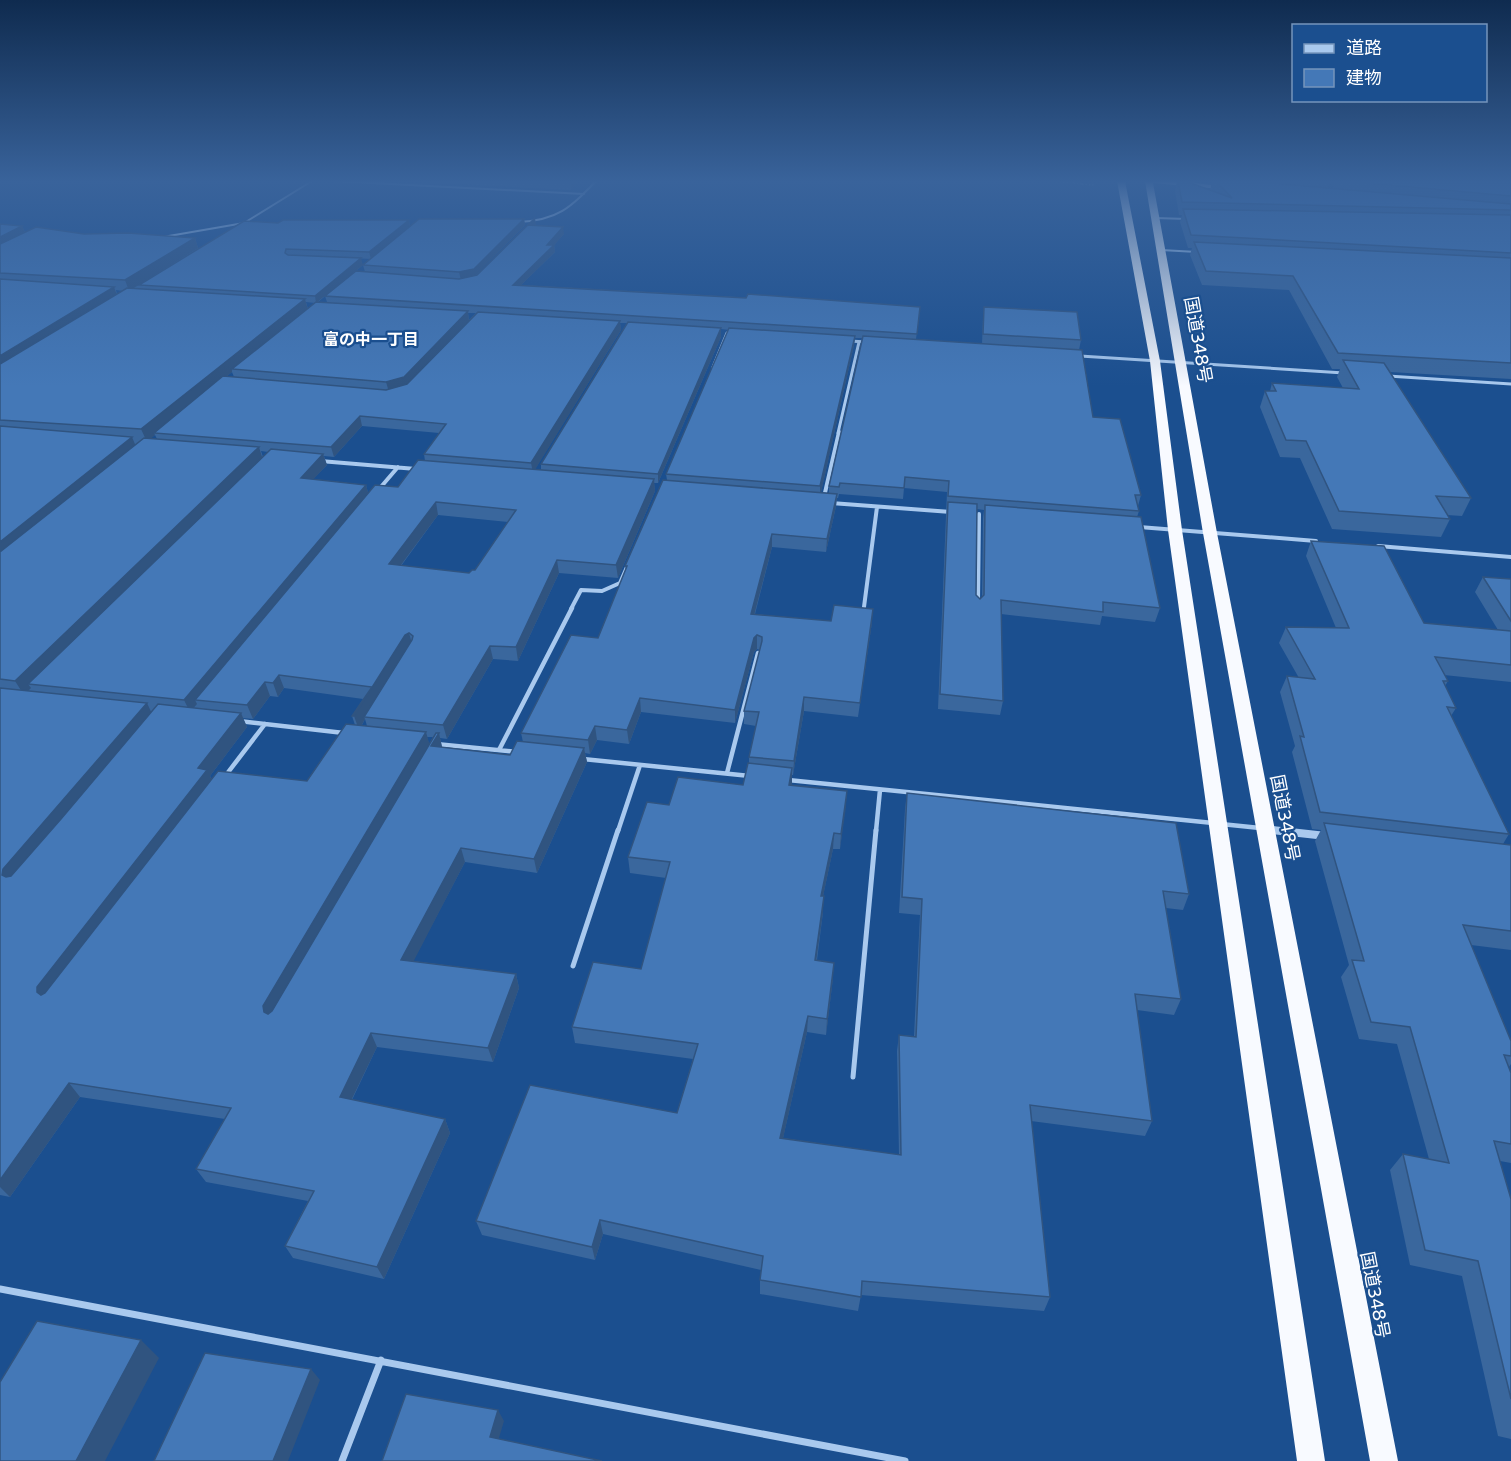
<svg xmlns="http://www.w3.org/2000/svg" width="1511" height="1461" viewBox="0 0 1511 1461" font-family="'Varela Round','Noto Sans JP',sans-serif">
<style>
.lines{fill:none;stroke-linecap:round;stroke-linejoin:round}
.path{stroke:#a9c9ee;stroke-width:1.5;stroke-dasharray:1.5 2;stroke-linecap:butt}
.service-far5{stroke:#a9c9ee;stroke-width:2}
.service-far4{stroke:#a9c9ee;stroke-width:3}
.service-far3{stroke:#a9c9ee;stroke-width:4}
.service-far2{stroke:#a9c9ee;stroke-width:4.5}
.service-far1{stroke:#a9c9ee;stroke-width:5}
.service{stroke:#a9c9ee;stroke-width:7}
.minor-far1{stroke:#a9c9ee;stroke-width:6}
.minor{stroke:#a9c9ee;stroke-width:8}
.trunk{fill:#f8faff;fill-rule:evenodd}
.wall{fill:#3a679d;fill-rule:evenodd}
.shaded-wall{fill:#305480}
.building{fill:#4478b7;stroke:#305480;stroke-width:1.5;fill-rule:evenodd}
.labels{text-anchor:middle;stroke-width:4.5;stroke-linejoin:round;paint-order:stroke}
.far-neighbourhood-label{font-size:16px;font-weight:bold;fill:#fff;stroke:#1b4f8f}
.street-label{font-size:18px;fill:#fff;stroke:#1b4f8f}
</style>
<rect width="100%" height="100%" fill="#1b4f8f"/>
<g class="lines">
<path class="path" d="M1056,181L1082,184
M1082,184L1093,185L1092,181"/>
<path class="service-far5" d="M334,181L584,194
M1156,218L1187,219
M519,222C558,220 570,208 596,181
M244,223L312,181
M163,237L244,223
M1161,250L1197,252"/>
<path class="service-far4" d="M849,341L868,342
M1080,356L1344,373
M713,367L727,333
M1388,376L1511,384
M838,433L859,342"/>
<path class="service-far3" d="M320,461L416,469
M380,488L398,467
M824,497L839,432
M831,503L951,512
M1139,527L1316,541
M1378,546L1511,557
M978,601L979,514
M864,607L877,507
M571,609L581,590L602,591L620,583L627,567"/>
<path class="service-far2" d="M239,721L344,733
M436,744L517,752
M499,750L572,608
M573,758L750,776
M727,773L758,653
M226,775L265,724
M788,780L1213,823
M1221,824L1260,828
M618,831L640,765
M876,831L880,790"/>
<path class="service-far1" d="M573,966L618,830
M853,1077L876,830"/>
<path class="service" d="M0,1289L905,1461
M342,1461L381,1360"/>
<path class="minor-far1" d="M1267,829L1284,831"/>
<path class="minor" d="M1272,830L1326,836"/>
<path class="trunk" d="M1117,181H1125L1160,361L1182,530L1325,1461H1297L1168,530L1150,361Z
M1145,181H1179L1236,188L1232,190L1153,183L1217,533L1398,1461H1370L1203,533Z"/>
</g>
<path class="wall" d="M402,181H579L571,190Z
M1177,181H1185L1210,190L1212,182L1205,181H1511V379L1390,372L1471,498L1462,516L1447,515L1450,519L1441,537L1332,529L1300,458L1280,457L1260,407L1265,391H1270L1272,383L1343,388L1337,377L1340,369H1332L1289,290L1202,285L1190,255L1192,248H1188L1180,222L1182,215H1179L1175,191ZM1334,184L1333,189L1328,188V187Z
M524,219L525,225L476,275L536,225L535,226L564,234L554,245L555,252L521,285L920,307L916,339L982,344L983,318L984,307L1081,340L1079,350L1093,417L1141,495L1138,506L1139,511L1137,517L1160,608L1155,622L1102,616L1100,625L1001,614L1003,701L1000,715L938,709L947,492L904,488L903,499L839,494L838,498H837L836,506L826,552L772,547L755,614L831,621L872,622L858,717L804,711L793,775H792V785L847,791L840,849H833L823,896V912L817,960L833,978L826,1035L807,1032L783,1138L899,1155L897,1051L899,1035L914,1036L920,915L899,913L905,809L907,793L1189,894L1183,910L1166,908L1181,999L1174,1015L1137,1010L1152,1121L1145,1136L1031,1121L1050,1297L1044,1311L861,1295L858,1311L760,1294V1280L761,1270L603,1234L595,1260L482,1235L476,1221L677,1113L693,1059L575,1043L572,1027L641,969L666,878L630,873L628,857L669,805L743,785L749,764V757L756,726L744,724V711L760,650L757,649L754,652L735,723L641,712L629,744L597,740L590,754L585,753L587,762L537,873L465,862L413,961L516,974L519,988L493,1062L377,1047L352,1100L445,1119L450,1133L384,1279L293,1258L285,1246L308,1201L206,1182L196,1169L225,1119L80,1097L10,1197L0,1195V224L22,226L25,232L195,238L198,248L278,223L409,220L410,226L371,259L336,257L363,265L318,302H327L325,296L365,272L363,265ZM116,290L123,291L117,294ZM306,302L315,303L308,309ZM468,313H476L469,320ZM620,323H628L541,464V470L535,469L621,330ZM721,329L729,330L666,474L667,480L625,566L626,570L598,638L521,733L523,742L510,755L442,747L440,738L447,739L493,659L518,661L559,573L618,578L655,491L654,483H658L721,337ZM855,338H862L829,486V493L821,492L854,345ZM232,372L234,377L227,376ZM362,426L439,433L424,454L425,461L398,487L368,493L366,485L313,479L327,465L324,456L334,457ZM155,435L157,439L151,438ZM261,451L268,452L263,457ZM977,509L984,510L983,518L982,597L980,599L976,595ZM438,515L508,522L475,570L469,573L401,566ZM284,688L363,699L352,716L355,725L307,781L212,779L210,776L247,727L243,718L253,719L270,696L278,697ZM365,719L367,726L362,725ZM427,737H433L429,744Z
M1311,541L1424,623L1498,630L1475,592L1483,577L1511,579V682L1444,675L1448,681L1445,686L1456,708L1451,716L1509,834L1503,844L1511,845V950L1471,945L1511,1041V1064L1509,1067L1511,1073V1163L1500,1161L1511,1199V1439L1498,1436L1462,1276L1410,1265L1390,1170L1403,1154L1429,1159L1397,1044L1359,1039L1341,977L1349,965L1315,841L1321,830L1312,829L1292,752L1295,746L1280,692L1287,676L1299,678L1279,643L1286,627L1336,628L1306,556Z"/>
<path class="shaded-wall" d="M570,181H579L571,190Z
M1330,181H1335L1334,184L1328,187Z
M535,218L536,225L529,232L528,225Z
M524,219L525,225L475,276L461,280L459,272Z
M409,220L410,226L371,259L369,252Z
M22,226L27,236L0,249V237Z
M563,227L564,234L548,252L554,245L555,252L514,292L513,285Z
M195,238L198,248L129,291L125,280Z
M361,258L363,265L316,303L315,296Z
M114,287L118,298L0,372V356Z
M305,299L308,310L232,369V372L158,433H154L155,435L147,442L141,429Z
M468,311L469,321L406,387L389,392L386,382Z
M620,321L621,330L533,473L531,463Z
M721,328V337L658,483V474Z
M855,336L854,345L820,497V486Z
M360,416L362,426L334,457L331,447Z
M132,437L137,449L0,562V542Z
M259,447L263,460L28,684L31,688L24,695L15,681Z
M323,454L327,465L304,489L301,478Z
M654,479L655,491L618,578L616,565Z
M366,485L369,496L195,700L197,704L190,712L184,700Z
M837,494L836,506L826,552L827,539Z
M436,502L438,515L392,577L389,564Z
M772,534V547L751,627V614Z
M557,560L559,573L518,661L516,647Z
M873,609L872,622L858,717L860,703Z
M409,633L413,647L364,717L365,719L359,730L354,716L405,635Z
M757,635V649L754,652L735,723V710L754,638Z
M490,646L493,659L447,739L443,725Z
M279,675L284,688L278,697L273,683Z
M265,682L270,696L253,719L247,705Z
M804,697V711L793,775L794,761Z
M640,698L641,712L629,744L627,730Z
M147,703L154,718L13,884L2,875L3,869Z
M241,713L247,727L210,776L214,784L48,1001L37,992V987L198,768Z
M595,726L597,740L590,754L588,740Z
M426,732L430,746L271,1021L264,1012L263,1006Z
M439,733L442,747L431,746Z
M584,748L587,762L537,873L534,859Z
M792,768V784L789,800V785Z
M847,791L846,807L840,849L841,834Z
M834,833L833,849L820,911L821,896Z
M461,848L465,862L407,974L401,960Z
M824,896L823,912L814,976L815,960Z
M834,963L833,978L826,1035L827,1019Z
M516,974L519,988L493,1062L488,1048Z
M808,1016L807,1032L780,1152V1138Z
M371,1033L377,1047L346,1111L340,1097Z
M69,1083L80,1097L10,1197L0,1187V1180Z
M445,1119L450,1133L384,1279L377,1267Z
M600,1220L603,1234L595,1260L592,1247Z
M141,1340L159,1358L105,1461H76Z
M311,1369L320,1380L288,1461H273Z
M498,1410L504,1421L496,1448L490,1437Z"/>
<path class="building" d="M1178,181H1185L1232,198L1216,181H1246L1511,204V210L1182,202Z
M1344,181H1511V196Z
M1183,209L1511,215V253L1191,235Z
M535,218L528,225L563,227L547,245H554L513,285L746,298L748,294L920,307L917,334L325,296L356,271L459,279L477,275Z
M419,219H524L474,269L459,272L363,265Z
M283,220H409L369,252L286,249L285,253L288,255L361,258L315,296L139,285L244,221L278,223Z
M0,224L22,226L0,237Z
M36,227L84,234L128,233L195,238L125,280L0,273V244Z
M1194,242L1511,258V363L1338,353L1293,276L1206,271Z
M0,279L114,287L0,356Z
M127,288L305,299L141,429L0,420V364Z
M316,302L468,311L404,377L386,382L232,369Z
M984,307L1077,312L1081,340L983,334Z
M478,312L620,321L531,463L424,454L446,424L360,416L331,447L154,433L223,376L386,390L407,384Z
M628,322L721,328L658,474L541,464Z
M729,328L855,336L820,486L666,474Z
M863,336L1082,350L1093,417L1120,419L1141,495H1135L1139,511L948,496L949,481L905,477L904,488L840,483L839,487L829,486Z
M1343,360L1384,363L1471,498L1436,496L1450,519L1339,511L1306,441L1286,440L1265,391H1276L1272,383L1359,389Z
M0,426L132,437L0,542Z
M144,438L259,447L15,681L0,679V552Z
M271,449L323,454L301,478L366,485L184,700L28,684Z
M418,460L654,479L616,565L557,560L516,647L490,646L443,725L364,717L412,640L413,636L409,633L405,635L354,716H352L372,687L279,675L273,683L265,682L247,705L195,700L375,485L398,487ZM436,502L516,510L475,570H472L469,573L389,564Z
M663,480L837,494L827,539L772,534L751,614L831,621L834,605L873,609L860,703L804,697L794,761L749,757L759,712L744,711L762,641V637L757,635L754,638L735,710L640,698L627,730L595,726L588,740L521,733L571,635L598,638L627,566H625Z
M948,502L977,504L976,595L980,599L984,595L985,505L1141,517L1160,608L1103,602V612L1001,600L1003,701L940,694Z
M1311,541L1384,546L1424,623L1511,631V665L1435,657L1448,681H1443L1456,708L1447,707L1509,834L1320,812L1300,736L1304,737L1287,676L1315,679L1286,627L1349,628Z
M1483,577L1511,579V621Z
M0,688L147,703L3,869L2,875L6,877L11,876L61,819L158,704L241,713L198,768L207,770L37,987V992L41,995L45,993L218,771L307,781L346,724L426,732L263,1006L264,1012L268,1014L272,1011L436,733H439L431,746L510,755L517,741L584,748L534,859L461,848L401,960L516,974L488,1048L371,1033L340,1097L445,1119L377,1267L285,1246L314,1191L196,1169L231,1108L69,1083L0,1180Z
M748,763L792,768L789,785L847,791L841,834L834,833L821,896H824L815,960L834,963L827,1019L808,1016L780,1138L901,1155L899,1035L916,1037L922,899L902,897L907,793L1176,823L1189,894L1163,891L1181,999L1135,994L1152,1121L1030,1105L1050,1297L862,1281L861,1297L760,1280L763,1256L600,1220L592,1247L476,1221L530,1085L677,1113L698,1044L572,1027L593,962L641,969L670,862L628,857L647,802L669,805L678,777L743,785Z
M1324,823L1511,845V931L1463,925L1511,1041V1056L1504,1055L1511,1073V1144L1494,1141L1511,1199V1399L1478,1261L1425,1250L1403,1154L1449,1163L1410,1027L1371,1022L1352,960L1364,961Z
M37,1321L141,1340L76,1461H0V1382Z
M205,1353L311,1369L273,1461H154Z
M406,1394L498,1410L490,1437L602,1461H382Z"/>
<linearGradient id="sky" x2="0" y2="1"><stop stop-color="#0f2b4f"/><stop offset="0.47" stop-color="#39639b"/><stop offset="1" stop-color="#39639b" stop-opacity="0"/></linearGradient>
<rect width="1511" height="386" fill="url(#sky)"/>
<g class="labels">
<g class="far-neighbourhood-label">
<text x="371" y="345">富の中一丁目</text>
</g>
<g class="street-label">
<text transform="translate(1198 340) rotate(80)" y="6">国道348号</text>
<text transform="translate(1285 818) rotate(79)" y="6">国道348号</text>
<text transform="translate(1375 1295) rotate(79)" y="6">国道348号</text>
</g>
</g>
<rect x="1292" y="24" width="195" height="78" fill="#1b4f8f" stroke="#7695bc" stroke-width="1.5"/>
<rect x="1304" y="44" width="30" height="9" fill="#a9c9ee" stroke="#7695bc" stroke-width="1.5"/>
<text x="1346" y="54" font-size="18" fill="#ffffff">道路</text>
<rect x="1304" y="69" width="30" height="18" fill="#4478b7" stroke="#7695bc" stroke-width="1.5"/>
<text x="1346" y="84" font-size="18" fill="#ffffff">建物</text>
</svg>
